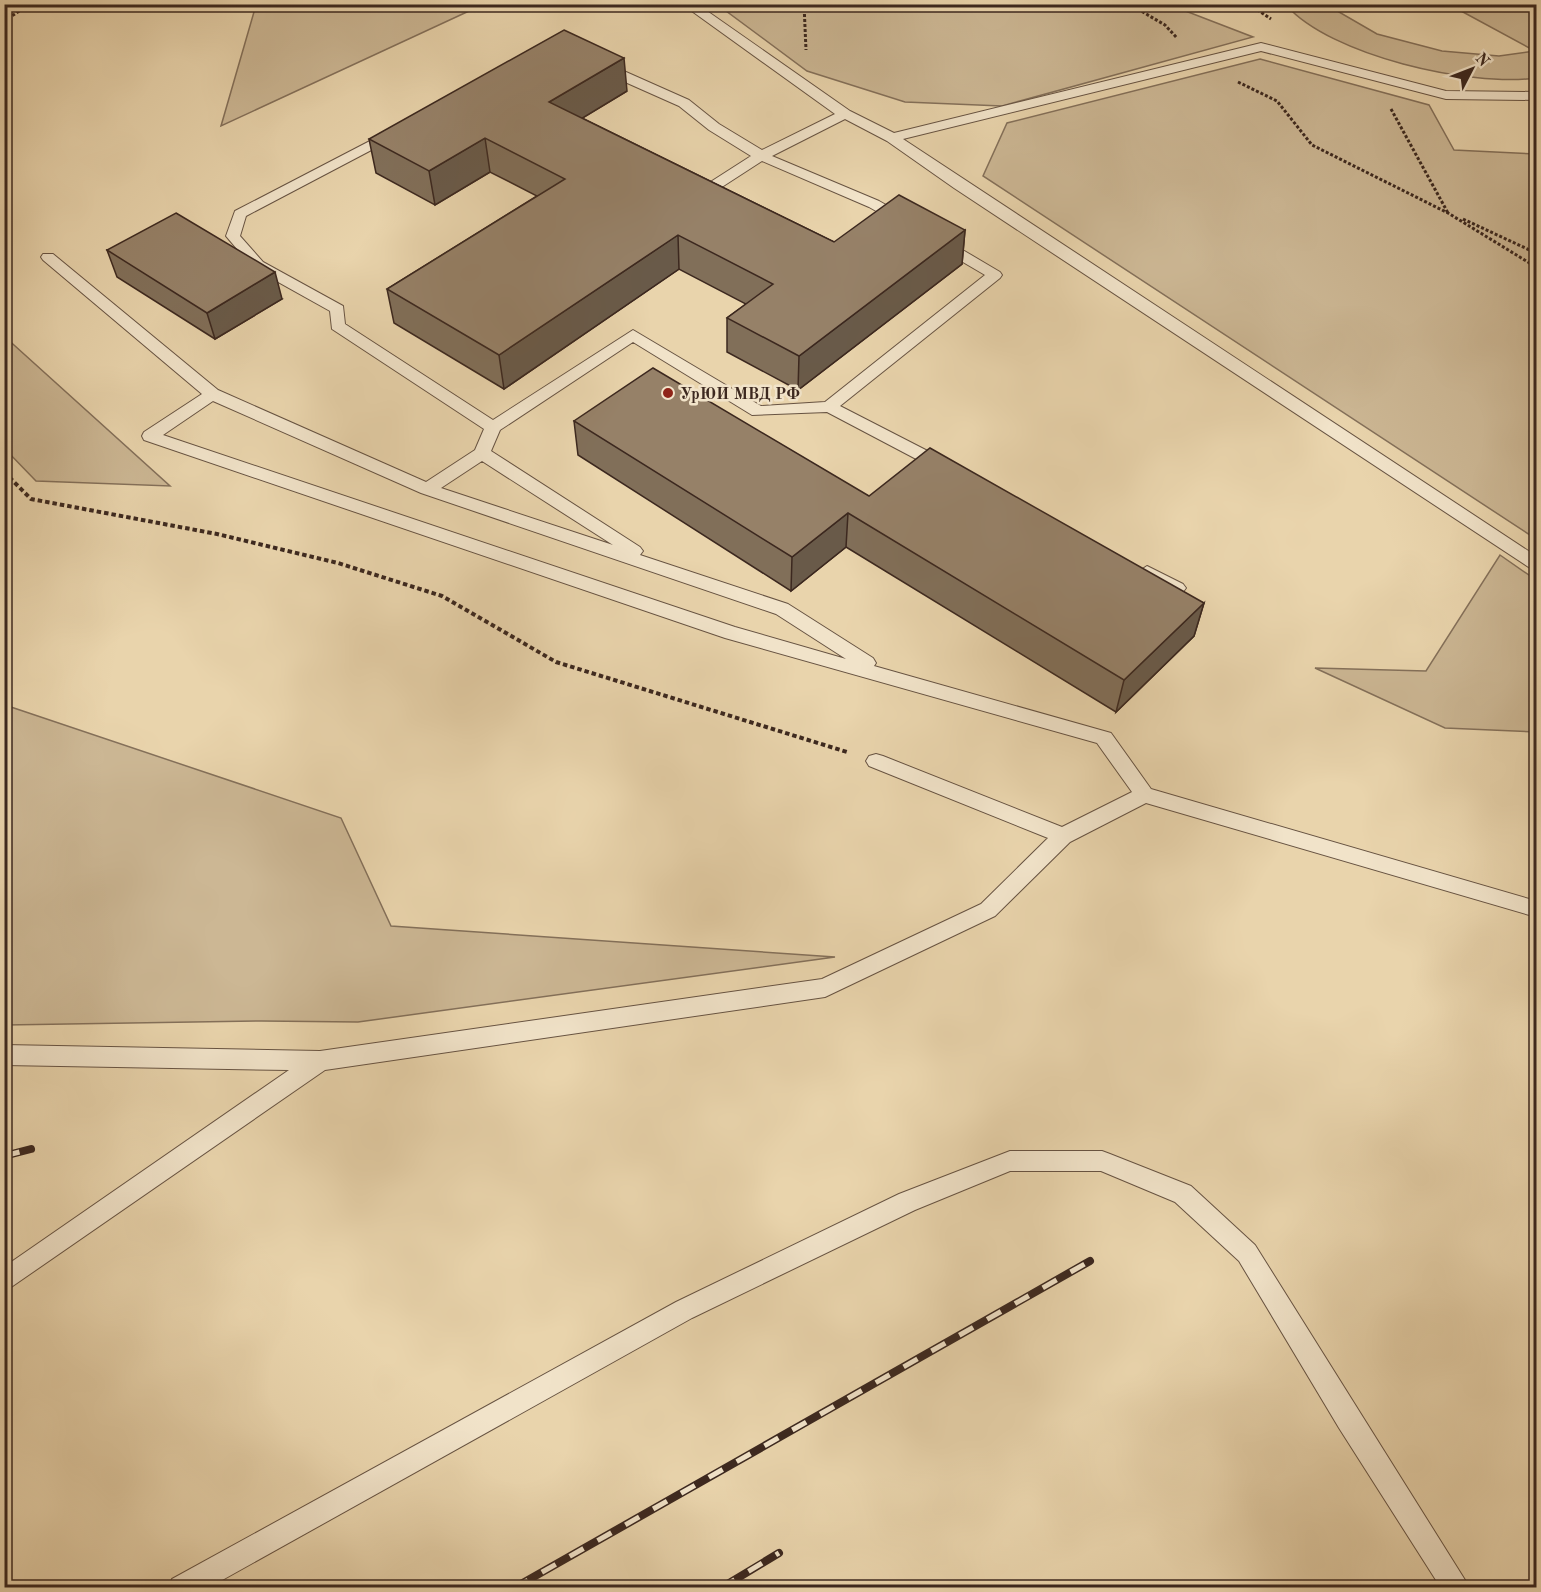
<svg xmlns="http://www.w3.org/2000/svg" width="1541" height="1592" viewBox="0 0 1541 1592" font-family="'Old Standard TT',serif">
<style>
.green{fill:#ccb794;stroke:#84705a;stroke-width:1.5}
.lines{fill:none;stroke-linecap:round;stroke-linejoin:round}
.lane-casing{stroke:#675342;stroke-width:2}
.path-far1{stroke:#3c281f;stroke-width:3;stroke-dasharray:3 2;stroke-linecap:butt}
.path{stroke:#3c281f;stroke-width:4;stroke-dasharray:4.5 3;stroke-linecap:butt}
.lane{fill:#f1e3c9;fill-rule:evenodd}
.rail-casing{stroke:#3c281f;stroke-width:8}
.rail{stroke:#f1e3c9;stroke-width:5;stroke-dasharray:16;stroke-linecap:butt}
.wall{fill:#816f59;stroke:#3c281f;stroke-width:1.5}
.shaded-wall{fill:#695a49;stroke:#3c281f;stroke-width:1.5}
.building{fill:#968168;stroke:#3c281f;stroke-width:1.5}
.poi-dot{fill:#8f2418;stroke:#f1e3c9;stroke-width:2}
.labels{text-anchor:middle;stroke-width:5;stroke-linejoin:round;paint-order:stroke}
.poi-label{font-size:16px;font-weight:bold;fill:#3c281f;stroke:#f1e3c9;text-anchor:start}
</style>
<rect width="100%" height="100%" fill="#e9d4ac"/>
<filter id="stains"><feTurbulence type="fractalNoise" baseFrequency=".00333" numOctaves="4"/><feColorMatrix values="0 0 0 0 .2 0 0 0 0 .09 0 0 0 0 .02 0 0 0 .5 -.17"/></filter>
<radialGradient id="worn" r=".72"><stop offset=".6" stop-color="#630" stop-opacity="0"/><stop offset="1" stop-color="#630" stop-opacity=".3"/></radialGradient>
<path class="green" d="M256,5V4L482,5L221,126Z
M718,5H1170L1253,37L1002,106L905,102L807,71Z
M1286,5H1327L1377,34L1442,51L1499,56L1535,51L1450,5H1536V78C1470,87 1331,56 1286,5Z
M1260,59L1429,105L1454,150L1536,154V539L983,176L1007,123Z
M4,336L170,486L36,481L5,449Z
M1500,555L1536,580V732L1445,728L1315,668L1426,671Z
M5,705L341,818L391,926L835,957L358,1022L262,1021L5,1025Z"/>
<g class="lines">
<g class="lane-casing">
<path id="lane" d="M682,4H697L850,111L894,133L1261,43L1446,91L1536,92V100L1446,99L1261,51L903,139L1536,556V570L1530,568L954,188L887,141L845,119L772,156L879,201L909,218L911,221L909,224H899L869,207L762,161L708,196H698V190L751,156L709,130L679,106L598,70V64H608L689,100L719,124L762,150L835,114Z
M393,129L398,130V136L246,216L240,236L263,262L343,306L345,324L493,420L633,330L761,406L825,402L985,275L934,245L932,242L934,239H944L1000,272L1002,275L1000,278L840,406L951,463L953,467L951,471H939L827,412L752,415L633,342L500,430L491,451L640,547L643,551L640,555L788,604L873,658L876,663L874,666L1111,733L1151,789L1536,901V917L1146,803L1070,842L995,916L825,997L325,1070L4,1292V1267L289,1070L4,1065V1045L320,1051L822,979L981,904L1048,838L869,766L866,761L869,756L876,754L883,756L1062,827L1132,792L1097,743L725,638L144,440L142,436L144,432L202,394L43,260L41,257L43,254H53L218,390L426,482L475,450L484,429L332,329L330,311L253,268L226,236L235,211ZM213,401L421,493L776,614L846,659L735,627L163,435ZM482,461L613,545L441,488Z
M1147,566L1183,584L1186,588L1183,592H1171L1141,576L1138,572Z
M1010,1151H1102L1110,1154L1191,1186L1255,1245L1470,1588H1441L1339,1428L1239,1261L1175,1202L1101,1171H1010L915,1210L692,1318L208,1588H168L172,1579L676,1302L899,1194Z"/>
</g>
<path class="path-far1" d="M804,4L806,50
M1129,4L1165,25L1177,38
M1249,4L1271,19
M4,21L30,4
M1238,82L1277,101L1312,145L1448,213L1536,267
M1391,109L1448,213
M1463,219L1536,253"/>
<path class="path" d="M4,472L31,499L217,534L338,563L442,596L556,662L847,752"/>
<use href="#lane" class="lane"/>
<g class="rail-casing">
<path id="rail" d="M4,1156L31,1149
M514,1588L1090,1261
M721,1588L779,1553"/>
</g>
<use href="#rail" class="rail"/>
</g>
<path class="wall" d="M627,91L582,118L834,242L965,230L962,264L798,390L727,352V318L746,304L679,269L504,389L394,323L387,289L537,196L490,172L435,205L376,173L369,139Z
M107,250L282,299L215,339L117,277Z
M574,421L869,496L1204,603L1194,636L1116,712L846,547L791,591L578,455Z"/>
<path class="shaded-wall" d="M624,58L627,91L553,136L549,102Z
M485,138L490,172L435,205L429,171Z
M965,230L962,264L798,390L799,356Z
M678,235L679,269L504,389L499,355Z
M275,272L282,299L215,339L207,313Z
M848,513L846,547L791,591L792,557Z
M1204,603L1194,636L1116,712L1124,680Z"/>
<path class="building" d="M564,30L624,58L549,102L834,242L899,195L965,230L799,356L727,318L773,284L678,235L499,355L387,289L565,179L485,138L429,171L369,139Z
M176,213L275,272L207,313L107,250Z
M653,368L869,496L930,448L1204,603L1124,680L848,513L792,557L574,421Z"/>
<circle class="poi-dot" cx="668" cy="393" r="6"/>
<g class="labels">
<g class="poi-label">
<text x="680" y="399">УрЮИ МВД РФ</text>
</g>
</g>
<rect width="1541" height="1592" fill="none" stroke="#e9d4ac" stroke-width="24"/>
<rect x="6" y="6" width="1529" height="1580" fill="none" stroke="#3c281f" stroke-width="3"/>
<rect x="12" y="12" width="1517" height="1568" fill="none" stroke="#3c281f" stroke-width="1.5"/>
<g transform="translate(1472 69) rotate(48)" stroke="#f1e3c9" stroke-width="4.5" paint-order="stroke">
<path d="M0-4.5L10 22L0 15L-10 22Z" fill="#3c281f"/>
<text y="-9" font-size="16" font-weight="bold" text-anchor="middle" fill="#3c281f">N</text>
</g>
<rect width="100%" height="100%" filter="url(#stains)"/>
<rect width="100%" height="100%" fill="url(#worn)"/>
</svg>
